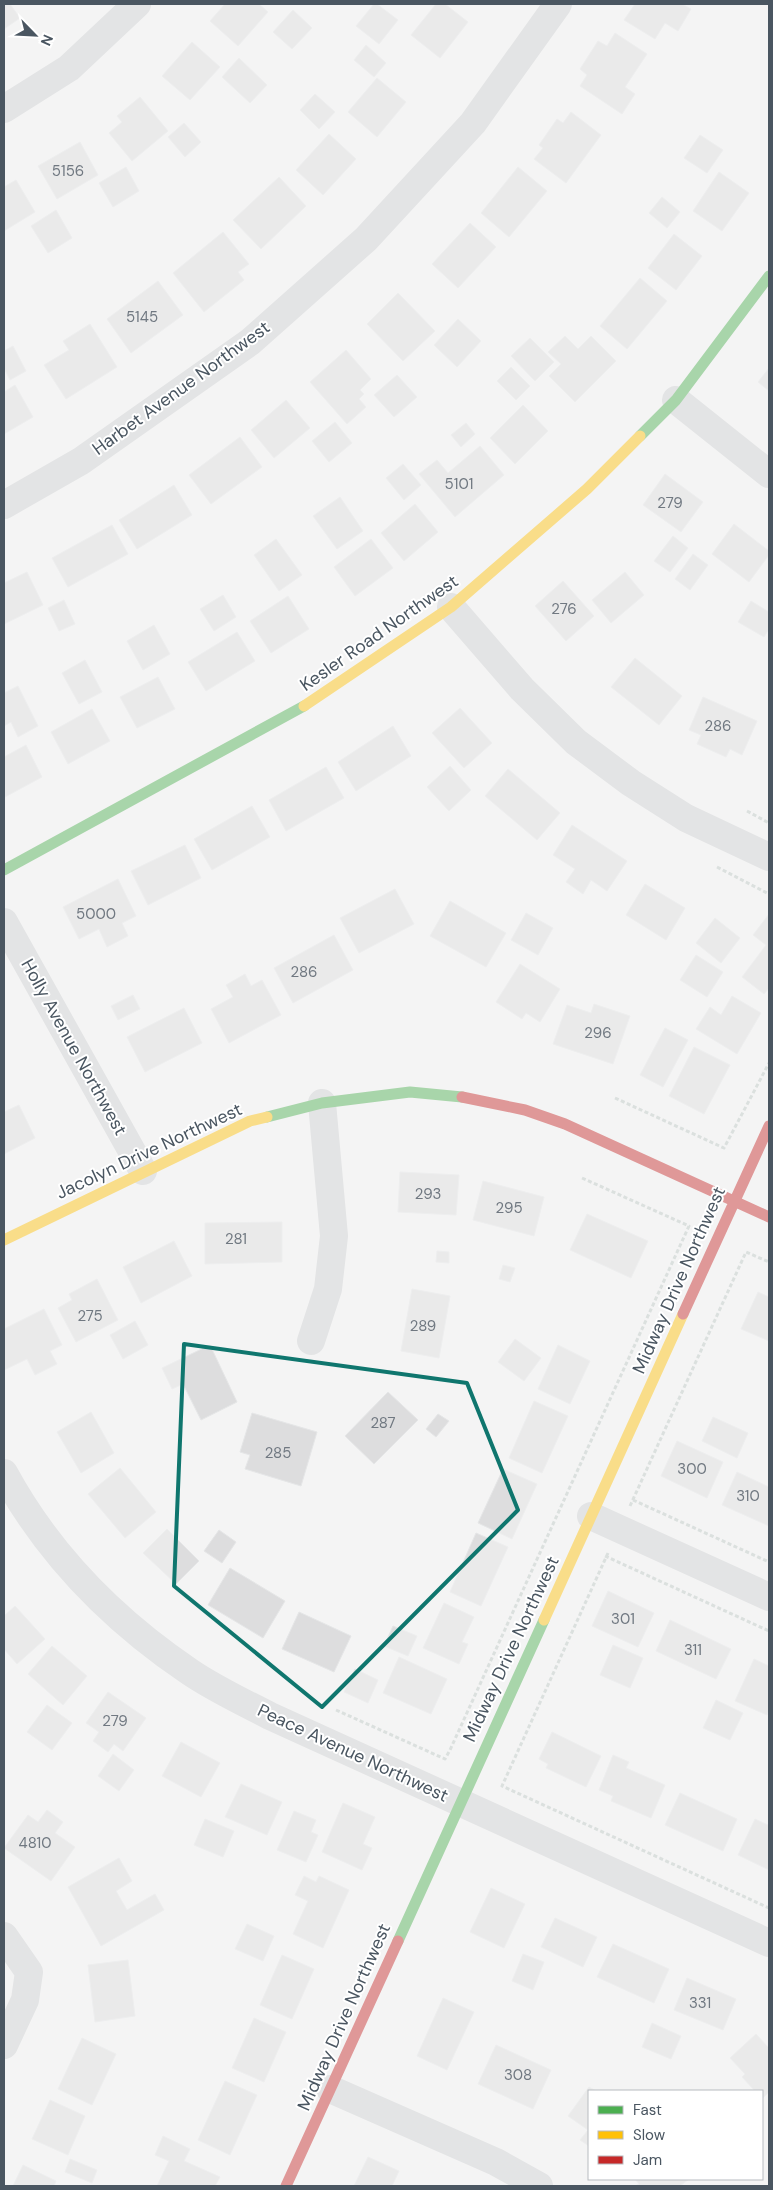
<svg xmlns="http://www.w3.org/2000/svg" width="773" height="2190" viewBox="0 0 773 2190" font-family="'DM Sans',sans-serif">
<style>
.building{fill:#ddddde;stroke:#e5e6e7}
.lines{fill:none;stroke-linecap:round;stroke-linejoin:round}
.path{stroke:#bcc7c4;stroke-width:3;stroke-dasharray:4 2.5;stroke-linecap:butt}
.street{stroke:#ced0d2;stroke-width:28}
.fast{stroke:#4caf50;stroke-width:11}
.slow{stroke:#ffc107;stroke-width:11}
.jam{stroke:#c62828;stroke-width:11}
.marked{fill:none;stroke:#0f766e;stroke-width:4;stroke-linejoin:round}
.labels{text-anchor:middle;stroke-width:4;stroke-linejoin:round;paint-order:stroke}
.number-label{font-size:15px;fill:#707881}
.street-label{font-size:18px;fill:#4a5661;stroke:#fff}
</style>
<rect width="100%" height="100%" fill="#f4f4f4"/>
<path class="building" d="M4,4H10L20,18L4,29Z
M225,4H259L268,12L238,46L210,21Z
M374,4H377L398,20L379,44L356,26Z
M436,4H445L468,22L440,58L411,35Z
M635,4H682L691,9L678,31L665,23L655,39L624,20Z
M293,10L312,28L292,49L273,32Z
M615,33L647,54L625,87L635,94L622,114L580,86L587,75L580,69L598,41L607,46Z
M192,42L220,67L190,100L162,76Z
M366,45L386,63L374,77L354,60Z
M239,58L267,85L250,103L222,77Z
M377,78L406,102L377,137L348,112Z
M315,94L335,112L319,129L300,110Z
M140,97L168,131L132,161L109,133L122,122L117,116Z
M571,112L601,135L566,183L534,159L543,148L539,145L557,119L563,123Z
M184,123L201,142L185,157L168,137Z
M329,134L356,159L323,195L296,170Z
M700,135L723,150L707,173L684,158Z
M80,142L98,175L57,199L38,166Z
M126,167L139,191L113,207L99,183Z
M518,167L547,191L509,237L481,213Z
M719,172L749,193L722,231L693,211Z
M279,177L306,206L261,249L233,220Z
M16,180L35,212L4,231V187Z
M662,197L680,212L667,228L649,213Z
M56,210L72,238L48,253L31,226Z
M470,223L496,247L458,288L432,264Z
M223,232L249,264L238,272L244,280L204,312L173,273Z
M674,234L702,256L676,290L648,268Z
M640,278L667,301L627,349L600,326Z
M158,281L183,315L131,353L107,319Z
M398,293L435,331L403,361L367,324Z
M458,319L481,341L457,367L434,345Z
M90,324L117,367L66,399L44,365L69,350L63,341Z
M565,336L578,349L591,336L616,361L575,402L549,376L561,364L548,352Z
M530,338L554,362L535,381L511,356Z
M13,346L26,371L10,380L4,368V351Z
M346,350L371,379L360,390L364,394L359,399L366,407L347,424L310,382Z
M511,367L530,386L516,400L497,381Z
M769,368V391L758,382Z
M397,375L417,397L394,417L374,395Z
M15,385L33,417L4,434V392Z
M286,400L310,428L274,458L251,430Z
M523,405L548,431L515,464L490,438Z
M335,422L352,443L329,462L312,441Z
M466,423L475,434L461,447L451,435Z
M240,437L262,467L211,504L189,475Z
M480,446L504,475L455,517L419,474L437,460L448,473Z
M403,464L421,485L404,500L386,478Z
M665,474L703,502L681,532L643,505Z
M174,485L192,515L137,549L119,520Z
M340,497L363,531L337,549L313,516Z
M415,504L438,532L404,561L381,533Z
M734,524L769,551V555L749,582L712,554Z
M112,525L128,554L68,587L52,558Z
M673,536L688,548L670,572L654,561Z
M276,539L302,575L279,591L254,555Z
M371,539L393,568L355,596L334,567Z
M693,554L708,565L690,590L675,579Z
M27,572L43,605L4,624V583Z
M625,572L644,595L611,623L592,600Z
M563,581L594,616L566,641L535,606Z
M223,595L236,617L214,631L200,609Z
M288,596L309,629L271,653L250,621Z
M64,600L75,624L59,631L48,608Z
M751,601L769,612V629L764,637L738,622Z
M154,625L170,654L143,670L127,641Z
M237,632L255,661L206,691L188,662Z
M635,658L682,696L659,725L611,687Z
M85,660L102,692L79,704L62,673Z
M158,677L175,709L137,728L120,697Z
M18,686L38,726L18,737L11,722L4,726V693Z
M703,697L757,721L742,755L730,749L726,757L697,744L701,735L689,730Z
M460,708L492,743L464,768L432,733Z
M92,709L110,741L68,764L51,732Z
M393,726L411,756L356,791L338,762Z
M26,745L42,777L5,797L4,757Z
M450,766L471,790L449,811L427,787Z
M326,767L344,798L286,831L269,800Z
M508,769L560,813L537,840L485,796Z
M252,806L270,837L212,870L194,839Z
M572,825L627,861L607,891L591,880L583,894L566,882L575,869L553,855Z
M185,845L201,878L148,905L131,871Z
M118,879L136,916L122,923L128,936L107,947L99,929L79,939L63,907Z
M645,884L685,908L666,940L626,915Z
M395,889L414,924L359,953L340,918Z
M450,901L506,933L486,967L430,936Z
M526,913L553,928L538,955L511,940Z
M769,914V988L764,994L742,977L766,945L753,935Z
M715,918L740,938L721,963L696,943Z
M334,935L353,970L293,1003L274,968Z
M696,955L723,972L707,997L680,980Z
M520,964L560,989L540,1022L526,1013L522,1019L496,1002Z
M245,974L251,986L262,980L281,1015L229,1043L211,1009L233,997L226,985Z
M133,995L140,1009L118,1020L111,1006Z
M732,996L761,1013L737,1054L696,1029L710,1007L721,1015Z
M594,1004L630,1016L613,1064L553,1044L567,1005L591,1013Z
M184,1008L202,1043L145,1072L127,1037Z
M665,1028L688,1040L663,1087L640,1075Z
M694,1047L730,1065L704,1114L669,1096Z
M19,1105L35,1138L4,1154V1112Z
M400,1172L459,1175L456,1215L398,1212Z
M483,1181L544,1197L534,1236L473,1220Z
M587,1214L648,1241L631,1278L570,1250Z
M282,1222V1262L205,1264V1223Z
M174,1241L192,1276L141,1303L123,1267Z
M437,1251L449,1252V1263L436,1262Z
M503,1265L515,1268L510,1282L499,1279Z
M97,1279L118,1320L76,1342L58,1308L72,1300L69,1294Z
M412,1289L450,1296L439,1358L401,1351Z
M758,1292L769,1297V1341L741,1329Z
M44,1309L62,1345L50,1351L57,1364L35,1375L27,1359L4,1370V1329Z
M135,1321L148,1345L123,1359L110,1335Z
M515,1339L541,1358L524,1381L498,1362Z
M210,1345L237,1402L201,1420L183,1384L172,1389L162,1368Z
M558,1345L590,1361L570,1404L538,1389Z
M388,1392L418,1420L374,1464L345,1436Z
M534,1401L568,1416L542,1473L509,1458Z
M91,1412L114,1453L81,1473L57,1432Z
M252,1413L317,1432L301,1486L245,1469L250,1455L240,1452Z
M438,1414L449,1421L436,1437L426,1429Z
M713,1417L748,1433L737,1458L702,1441Z
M677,1441L723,1462L707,1498L661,1476Z
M120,1468L156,1512L125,1538L88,1494Z
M503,1469L537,1484L512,1539L478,1523Z
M737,1472L769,1487V1526L722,1505Z
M167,1529L199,1561L176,1584L143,1553Z
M219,1530L236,1542L222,1563L204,1551Z
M476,1533L508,1547L481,1606L450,1592Z
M230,1568L285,1601L263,1638L208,1605Z
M608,1591L654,1613L638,1647L592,1626Z
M444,1603L474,1617L462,1642L468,1644L459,1664L423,1648Z
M15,1606L45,1639L17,1664L4,1649V1616Z
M299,1612L351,1636L334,1672L282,1649Z
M670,1620L731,1649L716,1679L656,1651Z
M393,1626L417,1636L408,1656L384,1646Z
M613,1645L643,1658L630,1688L600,1675Z
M52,1646L87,1676L63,1705L28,1674Z
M399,1657L447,1679L431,1714L383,1693Z
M754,1659L769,1666V1710L767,1715L735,1701Z
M355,1669L378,1680L368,1703L344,1692Z
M108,1692L146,1718L123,1751L114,1744L108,1752L93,1741L99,1732L86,1723Z
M716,1700L743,1713L730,1740L703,1728Z
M47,1705L72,1723L52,1750L27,1732Z
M552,1732L601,1756L586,1787L546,1768L548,1764L539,1759Z
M181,1742L220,1763L201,1797L162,1776Z
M113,1754L134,1770L119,1791L98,1776Z
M613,1755L629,1762L626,1768L665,1785L651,1818L611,1801L613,1796L599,1790Z
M241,1784L282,1802L267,1835L225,1817Z
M680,1793L737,1819L723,1851L665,1825Z
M343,1803L375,1817L363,1844L372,1848L362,1870L322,1852Z
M47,1810L63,1822L55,1833L75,1847L51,1881L4,1848L28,1815L38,1822Z
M294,1811L316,1820L311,1832L318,1835L306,1862L277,1850Z
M205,1819L234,1831L223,1857L194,1845Z
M755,1819L768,1825L769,1822V1870L738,1855Z
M119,1858L132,1881L116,1891L127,1910L155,1894L164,1910L101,1946L68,1887Z
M304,1876L316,1882L319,1876L349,1890L323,1948L293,1934L308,1901L295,1895Z
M491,1888L525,1904L504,1948L470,1932Z
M555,1918L597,1937L583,1967L541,1947Z
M247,1924L274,1936L263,1961L235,1949Z
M613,1944L669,1969L654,2003L597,1977Z
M523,1954L544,1962L533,1990L512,1981Z
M282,1955L314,1969L292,2019L260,2005Z
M128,1960L135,2016L95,2022L88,1965Z
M687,1978L736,1999L723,2030L674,2010Z
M443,1998L474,2012L447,2070L417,2056Z
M254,2018L286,2032L264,2082L232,2068Z
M652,2023L681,2036L671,2059L642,2047Z
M756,2034L769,2048V2092L762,2099V2091H755L742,2077L745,2074L730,2058Z
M82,2038L116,2054L92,2105L58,2089Z
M496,2045L551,2070L533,2109L478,2084Z
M225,2081L257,2095L230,2155L198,2140Z
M589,2087L596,2091H589V2146L580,2140L588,2130L568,2116Z
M50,2100L85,2116L68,2155L32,2139Z
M163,2136L190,2149L184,2161L220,2177L215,2186H157L169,2161L155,2155Z
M368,2157L399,2171L392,2186H354Z
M70,2159L97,2170L92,2183L65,2172Z
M23,2165L56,2181L54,2186H13Z
M635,2179H689L680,2186H635L639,2184Z"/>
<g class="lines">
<path class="path" d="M747,811L769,823
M717,867L769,894
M615,1098L724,1148L769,1063
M633,1500L769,1562
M630,1506L746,1252L769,1262
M608,1553L502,1786L769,1908
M605,1556L769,1631
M336,1710L445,1759L450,1750L689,1226L582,1178"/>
<path class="street" d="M4,109L69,68L137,4
M676,400L769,474
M4,505L81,461L250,342L366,239L473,123L558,4
M451,607L522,689L576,742L631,783L686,818L769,857
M4,922L143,1171
M311,1341L328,1289L334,1236L322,1103
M4,1473C48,1554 113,1620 190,1672C215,1689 243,1702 270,1716L769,1943
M591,1516L769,1597
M4,1936L29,1972L25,2000L4,2045
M330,2089L496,2162L539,2186"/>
<path class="fast" d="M640,436L676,400L769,276
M4,870L304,706
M267,1117L322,1103L410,1092L462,1097
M398,1941L544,1620"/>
<path class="slow" d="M304,706L451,607L587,489L640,436
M4,1240L250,1121L267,1117
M544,1620L683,1314"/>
<path class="jam" d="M462,1097L525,1110L565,1124L769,1217
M683,1314L769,1126
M286,2186L398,1941"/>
</g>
<path d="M0 0H773V2190H0ZM184,1344L467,1383L518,1510L322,1707L174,1586Z" fill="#f4f4f4" fill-opacity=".55" fill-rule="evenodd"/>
<path class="marked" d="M184,1344L467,1383L518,1510L322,1707L174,1586Z"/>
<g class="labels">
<g class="number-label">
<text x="68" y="176">5156</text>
<text x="142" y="322">5145</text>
<text x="459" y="489">5101</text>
<text x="670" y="508">279</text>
<text x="564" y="614">276</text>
<text x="718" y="731">286</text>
<text x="96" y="919">5000</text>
<text x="304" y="977">286</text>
<text x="598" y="1038">296</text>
<text x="428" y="1199">293</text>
<text x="509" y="1213">295</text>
<text x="236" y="1244">281</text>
<text x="90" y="1321">275</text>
<text x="423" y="1331">289</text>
<text x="383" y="1428">287</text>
<text x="278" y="1458">285</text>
<text x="692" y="1474">300</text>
<text x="748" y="1501">310</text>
<text x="623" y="1624">301</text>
<text x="693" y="1655">311</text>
<text x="115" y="1726">279</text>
<text x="35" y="1848">4810</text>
<text x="700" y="2008">331</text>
<text x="518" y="2080">308</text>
</g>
<g class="street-label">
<text transform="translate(181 388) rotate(-36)" y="6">Harbet Avenue Northwest</text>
<text transform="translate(379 633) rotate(-35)" y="6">Kesler Road Northwest</text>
<text transform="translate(74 1047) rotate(61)" y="6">Holly Avenue Northwest</text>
<text transform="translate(149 1151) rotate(-25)" y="6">Jacolyn Drive Northwest</text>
<text transform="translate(679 1280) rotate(-66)" y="6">Midway Drive Northwest</text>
<text transform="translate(511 1649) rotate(-65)" y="6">Midway Drive Northwest</text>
<text transform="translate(353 1753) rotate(25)" y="6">Peace Avenue Northwest</text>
<text transform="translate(344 2017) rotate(-66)" y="6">Midway Drive Northwest</text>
</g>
</g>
<rect width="773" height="2190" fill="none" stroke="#4a5661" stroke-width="10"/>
<rect x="588" y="2090" width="175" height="90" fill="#ffffff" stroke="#b7bbc0"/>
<rect x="598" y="2106" width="25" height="8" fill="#4caf50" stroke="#b7bbc0"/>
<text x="633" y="2115" font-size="15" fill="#4a5661">Fast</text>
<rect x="598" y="2131" width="25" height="8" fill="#ffc107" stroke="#b7bbc0"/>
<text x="633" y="2140" font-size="15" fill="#4a5661">Slow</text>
<rect x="598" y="2156" width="25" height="8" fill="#c62828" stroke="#b7bbc0"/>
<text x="633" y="2165" font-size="15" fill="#4a5661">Jam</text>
<g transform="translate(35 35) rotate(114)" stroke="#ffffff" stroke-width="4" paint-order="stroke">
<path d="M0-4L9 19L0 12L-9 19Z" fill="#4a5661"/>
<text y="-8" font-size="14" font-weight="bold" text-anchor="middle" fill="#4a5661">N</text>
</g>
</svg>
